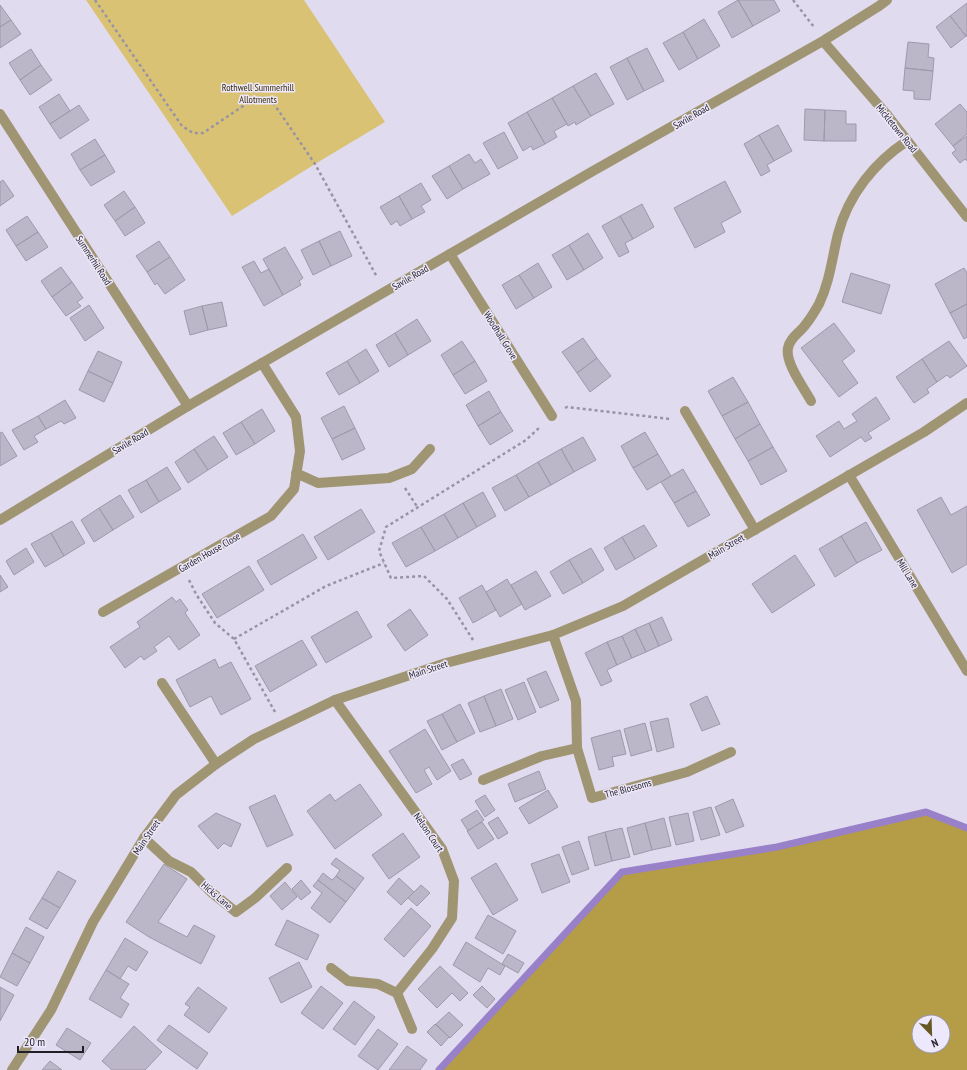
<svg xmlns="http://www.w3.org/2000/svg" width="967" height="1070" viewBox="0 0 967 1070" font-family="'PT Sans Narrow',sans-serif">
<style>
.green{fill:#dac275}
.forest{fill:#b59c46;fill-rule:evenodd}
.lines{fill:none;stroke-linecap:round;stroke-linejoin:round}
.stream{stroke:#9981ca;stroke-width:7}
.building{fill:#bbb6c8;stroke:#9e99ab}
.path{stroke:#9894a3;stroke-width:2.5;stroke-dasharray:3 3;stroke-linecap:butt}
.service{stroke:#a09573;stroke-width:10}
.minor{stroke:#a09573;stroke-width:10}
.tertiary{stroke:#a09573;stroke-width:10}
.labels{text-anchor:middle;stroke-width:3;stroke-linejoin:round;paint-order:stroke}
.park-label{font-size:10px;fill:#392e07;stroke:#ede8fb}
.street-label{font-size:10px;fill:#211f26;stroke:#ede8fb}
</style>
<rect width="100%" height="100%" fill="#e0dbee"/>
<path class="green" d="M86,0H304L385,122L315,164L232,216Z"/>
<path class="forest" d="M926,812L967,826V1070H439L622,872L777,847ZM919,1022H943V1046H919Z"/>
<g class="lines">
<path class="stream" d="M439,1070L622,872L777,847L926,812L967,828"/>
</g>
<path class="building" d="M738,0H774L780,11L753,26Z
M738,0L753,26L732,38L718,12Z
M967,3V36H966L950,16Z
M0,5L11,20L0,27Z
M950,16L966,36L951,48L936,27Z
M704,19L720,46L698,59L683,32Z
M11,20L21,34L0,48V27Z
M683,32L698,59L679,70L663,43Z
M908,42L929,44L928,57L934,58L933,71L905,68Z
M647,48L664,81L644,91L627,58Z
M31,49L41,65L20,80L9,63Z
M627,58L644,91L627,100L610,67Z
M41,65L52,80L30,95L20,80Z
M905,68L933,71L930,100L914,99V91L903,90Z
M596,73L614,104L591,116L573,86Z
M573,86L591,116L576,125L575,122L568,126L552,98Z
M59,94L70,111L50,124L39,107Z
M552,98L567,124L554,131L557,137L545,144L527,112Z
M960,104L967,112V134L953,146L935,124Z
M79,105L89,120L60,139L50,124Z
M805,109L825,110L824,141L804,140Z
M825,110L846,111V124H856V141H824Z
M527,112L545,144L533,150L531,146L523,151L508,123Z
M778,125L792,151L774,161L759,135Z
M504,132L518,158L498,169L483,143Z
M759,135L774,161L767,165L770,171L761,176L744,144Z
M967,136V161L965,159L960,163L952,153L956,150L953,146Z
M95,139L105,155L80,170L71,154Z
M469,154L475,163L481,159L490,174L463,189L449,166Z
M105,155L115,172L91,186L80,170Z
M449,166L463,189L447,199L432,176Z
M3,180L14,196L0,206V182Z
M725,181L741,212L721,223L725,232L695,248L674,208Z
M421,183L431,200L421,206L425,212L412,219L399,196Z
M124,191L135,207L115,221L104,205Z
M399,196L412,219L400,226L397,221L391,225L380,207Z
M642,204L654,227L633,239L620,216Z
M135,207L145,223L125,236L115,221Z
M27,216L38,232L16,246L6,230Z
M620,216L633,239L625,243L629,252L619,257L602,226Z
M340,231L352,256L331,266L319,241Z
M38,232L48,247L26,261L16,246Z
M588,233L603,258L584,270L569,245Z
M159,241L170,257L147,272L136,256Z
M319,241L331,266L313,275L301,250Z
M569,245L584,270L567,280L552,255Z
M285,247L303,278L299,281L301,285L283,295L263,259Z
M170,257L185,280L165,294L157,283L155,285L147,272Z
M254,261L261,273L269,269L283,295L264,306L242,267Z
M538,263L552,287L534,298L519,275Z
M61,267L72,282L52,297L41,281Z
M964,268L967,273V304L950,313L935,284Z
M851,273L890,285L881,314L842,302Z
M519,275L534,298L516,309L502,285Z
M72,282L83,298L77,302L81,306L66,316L52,297Z
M222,302L227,326L208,330L202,306Z
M967,304V337L964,339L950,313Z
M89,305L104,328L85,341L70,318Z
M202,306L208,330L190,335L184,311Z
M417,319L431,341L408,355L395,333Z
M834,323L855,351L842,361L858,383L839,397L801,348Z
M395,333L408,355L389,367L376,345Z
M583,338L597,358L577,373L562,352Z
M462,341L475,361L453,375L441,355Z
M949,341L967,366L950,378L947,375L937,382L922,359Z
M366,349L379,371L360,383L347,361Z
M98,351L122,362L113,383L88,371Z
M597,358L611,376L590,392L577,373Z
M922,359L937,382L927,389L929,393L914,403L896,377Z
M347,361L360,383L339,395L326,373Z
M475,361L487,381L465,394L453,375Z
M88,371L113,383L104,402L79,390Z
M733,377L748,402L722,416L708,391Z
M489,391L501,412L478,426L466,405Z
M876,397L890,419L868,433L872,438L865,442L861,437L830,457L816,436L839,421L844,429L857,421L852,414Z
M65,400L76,418L64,424L61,421L46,429L38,416Z
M748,402L760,424L735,439L722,416Z
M344,406L355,428L332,439L321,418Z
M262,409L275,431L255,444L241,422Z
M501,412L513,431L490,445L478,426Z
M38,416L46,429L34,436L38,442L24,450L12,430Z
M241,422L255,444L236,455L223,433Z
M760,424L773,447L748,461L735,439Z
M355,428L365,449L342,460L332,439Z
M2,432L17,456L0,466V433Z
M645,432L658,454L633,468L621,446Z
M214,436L228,457L208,470L194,449Z
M583,437L596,460L574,472L561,449Z
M773,447L787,471L761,485L748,461Z
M194,449L208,470L188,483L175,462Z
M561,449L574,472L551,485L538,462Z
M658,454L671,476L647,490L633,468Z
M538,462L551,485L529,497L516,475Z
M167,467L181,489L159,502L146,480Z
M683,469L696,491L674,503L661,482Z
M516,475L529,497L505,511L492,488Z
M146,480L159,502L141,513L128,490Z
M696,491L710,515L688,527L674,503Z
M483,492L496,516L477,527L463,503Z
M120,495L134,517L113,530L99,508Z
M941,497L951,515L967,506V564L952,573L917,510Z
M463,503L477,527L458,538L444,514Z
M99,508L113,530L94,542L81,520Z
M361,509L375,532L328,560L314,537Z
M444,514L458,538L435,551L421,527Z
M72,521L85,543L64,556L51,533Z
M866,522L882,550L857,563L841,536Z
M644,525L657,546L635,559L622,537Z
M421,527L435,551L406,567L392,543Z
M51,533L64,556L45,567L31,544Z
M303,534L317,558L271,585L257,561Z
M841,536L857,563L835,577L819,549Z
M622,537L635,559L616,570L604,548Z
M26,548L34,562L14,575L6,561Z
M591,548L604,570L583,583L569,560Z
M795,555L815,585L772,613L752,584Z
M569,560L583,583L563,594L550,572Z
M249,566L264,590L217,618L202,594Z
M536,571L551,596L525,610L511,585Z
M0,575L8,587L0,592Z
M507,579L522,604L500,617L486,592Z
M482,585L496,610L473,623L459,598Z
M172,597L176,602L180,599L188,610L185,613L200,635L179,650L169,636L154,647L157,651L144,660L141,656L125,668L110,647L140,627L137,622Z
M410,609L428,635L405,651L387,625Z
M357,611L372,637L326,663L311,637Z
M662,617L672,640L659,646L649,623Z
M649,623L659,646L646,652L635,629Z
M635,629L646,652L632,658L622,636Z
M622,636L632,658L617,665L607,642Z
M302,640L317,665L270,692L255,666Z
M607,642L617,665L607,670L612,681L601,686L585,653Z
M215,659L219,668L231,662L251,699L221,715L211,696L190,707L176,680Z
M546,671L559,700L540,708L527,679Z
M524,682L536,712L518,720L505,690Z
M501,689L513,719L496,726L484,696Z
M484,696L496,726L480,732L468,703Z
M707,696L720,724L702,731L690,704Z
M460,704L475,733L457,742L442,714Z
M442,714L457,742L442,750L427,721Z
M668,718L674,747L657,752L650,722Z
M645,723L652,750L631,756L624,729Z
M425,729L451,771L437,780L429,767L424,770L432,784L416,793L389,751Z
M620,730L626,754L612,757L614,766L599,770L591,738Z
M463,759L472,774L460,780L451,765Z
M539,771L546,789L515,802L508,784Z
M360,784L382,815L335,849L307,811L330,794L335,801Z
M548,790L558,807L529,824L519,808Z
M275,795L293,835L267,847L249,807Z
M485,795L495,810L485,817L475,801Z
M733,799L744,826L726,833L715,807Z
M711,807L720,835L701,840L693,812Z
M477,810L484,820L468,831L461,820Z
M216,813L241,824L231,847L224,843L218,849L198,826Z
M688,813L694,841L676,845L669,817Z
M498,817L508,833L498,839L488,823Z
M664,818L671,846L652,850L645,823Z
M482,822L494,839L478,849L467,831Z
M645,823L652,850L634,855L627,828Z
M622,828L630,857L612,861L605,832Z
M605,832L612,861L595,866L588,837Z
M403,833L420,857L389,879L372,855Z
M579,841L589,869L572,875L562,847Z
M559,854L570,882L542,893L531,864Z
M336,858L364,878L355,890L336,876L340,870L331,864Z
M496,863L518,900L493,915L471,878Z
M164,864L187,879L158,922L187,937L194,925L215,936L201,964L149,937L126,922Z
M58,871L76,881L60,908L42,898Z
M323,873L332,880L336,876L355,890L346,902L318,880Z
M399,878L414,892L401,905L387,892Z
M301,880L311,892L301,900L292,889Z
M318,880L346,902L330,923L311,908L322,893L313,886Z
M285,882L297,897L282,910L270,896Z
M421,885L430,893L417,906L408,898Z
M42,898L60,908L47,929L29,919Z
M411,908L431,926L404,957L384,939Z
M488,915L516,931L503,954L475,938Z
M287,920L319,935L307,960L275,945Z
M26,927L44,937L30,963L12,953Z
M125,938L148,952L136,971L128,966L120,979L106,970Z
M466,942L505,966L500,975L488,968L480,982L453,965Z
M12,953L30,963L17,986L0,977Z
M508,954L524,963L518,973L502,964Z
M299,962L312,987L281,1003L269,978Z
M440,966L468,993L460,1001L452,993L437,1008L418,989Z
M106,970L129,984L120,998L129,1004L121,1018L89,999Z
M321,986L343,1003L323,1029L301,1013Z
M482,986L495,999L487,1008L473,995Z
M0,987L14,995L0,1021Z
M198,987L227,1008L209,1033L184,1015L190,1007L185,1004Z
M354,1001L375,1017L355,1045L333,1029Z
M449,1012L463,1025L450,1038L436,1024Z
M435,1024L449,1037L441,1046L427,1032Z
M169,1025L208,1053L197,1069L157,1040Z
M134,1026L162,1052L145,1070H112L102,1061Z
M67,1028L91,1043L80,1060L56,1045Z
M378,1029L398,1044L378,1070L358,1056Z
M407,1046L427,1060L420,1070H389Z
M50,1061L62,1070H42Z"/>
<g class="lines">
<path class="path" d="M95,0L182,126L193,133H203L255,98H264L274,104L315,164L377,277
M793,0L814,27
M565,408L567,407L670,419
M405,488L418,508
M189,580L196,594L215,623L234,639L275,712
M234,639L326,586L384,563
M473,640L447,599L424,576L391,578L379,551L386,527L526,440L540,427"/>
<path class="service" d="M811,401C804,388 785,363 788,348C790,337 800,333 806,324C811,318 815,311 819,304C830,281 832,258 838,234C848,195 875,162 907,141
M162,683L216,764
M483,780L542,756L577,748"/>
<path class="minor" d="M0,114L188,406
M450,254L552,416
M685,411L755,530
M296,473L318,483L389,478L412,469L430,449
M849,475L967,671
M103,612L271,516L294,489L300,451L296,417L262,363
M553,635L576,701L577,748L592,798L687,772L731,752
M335,700L442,849L454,881L452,918L432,949L397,993
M144,838L169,861L191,872L211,892L236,912L255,898L287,868
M331,968L348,981L378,984L397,993L412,1029"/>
<path class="tertiary" d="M823,41L888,116L967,217
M0,520L188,406L593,171L823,41L879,6L887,0
M12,1070L51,1010L93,922L144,838L176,795L216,764L254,739L335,700L446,663L553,635L623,606L924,432L967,403"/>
</g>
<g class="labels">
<g class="park-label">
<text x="258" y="91">Rothwell Summerhill<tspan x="258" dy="12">Allotments</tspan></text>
</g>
<g class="street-label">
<text transform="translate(691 116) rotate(-30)" y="4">Savile Road</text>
<text transform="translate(897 128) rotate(51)" y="4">Mickletown Road</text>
<text transform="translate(94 260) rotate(57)" y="4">Summerhil Road</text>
<text transform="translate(410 277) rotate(-30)" y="4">Savile Road</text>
<text transform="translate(501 335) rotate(58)" y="4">Woodhall Grove</text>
<text transform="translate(130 441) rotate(-31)" y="4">Savile Road</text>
<text transform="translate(726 546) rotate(-30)" y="4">Main Street</text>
<text transform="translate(209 552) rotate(-30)" y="4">Garden House Close</text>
<text transform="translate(908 573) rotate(59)" y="4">Mill Lane</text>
<text transform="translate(428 669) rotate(-18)" y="4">Main Street</text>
<text transform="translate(628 788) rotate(-15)" y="4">The Blossoms</text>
<text transform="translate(429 832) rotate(56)" y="4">Nelson Court</text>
<text transform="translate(146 837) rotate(-56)" y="4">Main Street</text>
<text transform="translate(217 895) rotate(41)" y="4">Hicks Lane</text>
</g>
</g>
<g transform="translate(931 1034) rotate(157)"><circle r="19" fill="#ede8fb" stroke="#9b98a6"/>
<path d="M0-3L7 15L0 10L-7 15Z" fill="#665724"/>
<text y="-6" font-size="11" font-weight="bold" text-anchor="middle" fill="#211f26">N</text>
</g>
<path d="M18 1046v6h65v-6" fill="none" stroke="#211f26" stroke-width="2"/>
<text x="24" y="1046" font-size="12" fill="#211f26" stroke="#ede8fb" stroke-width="3" paint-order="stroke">20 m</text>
</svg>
